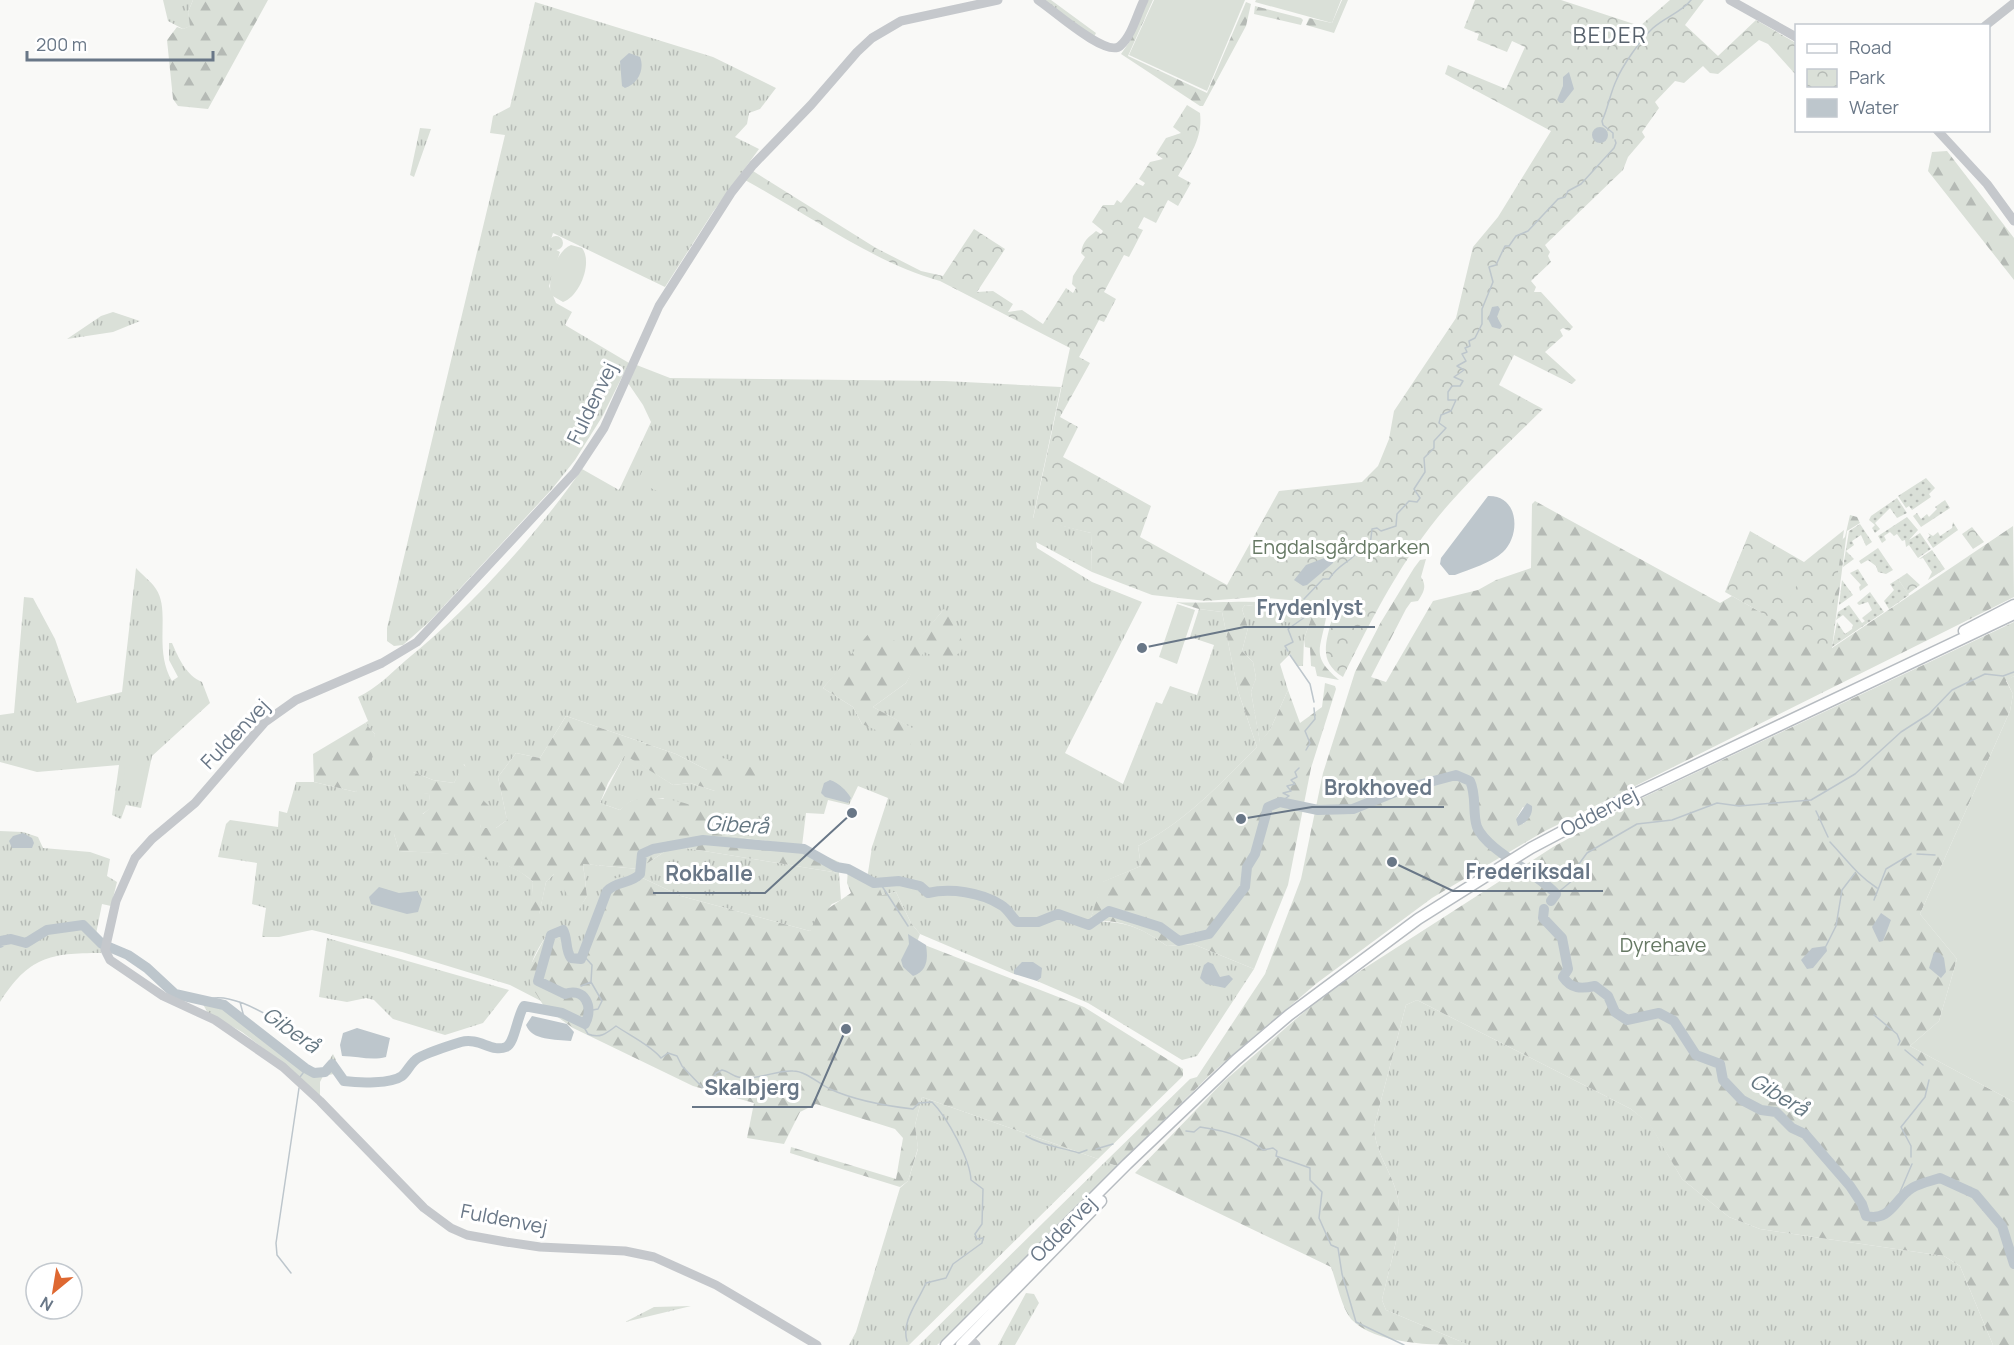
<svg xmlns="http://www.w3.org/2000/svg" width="2014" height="1345" viewBox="0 0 2014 1345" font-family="Manrope,sans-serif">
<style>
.grass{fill:url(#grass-tufts);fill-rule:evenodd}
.forest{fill:url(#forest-firs);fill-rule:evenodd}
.park{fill:url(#park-crowns)}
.garden{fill:url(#garden-dots)}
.pitch{fill:#dae0d8}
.water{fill:#bdc6cc}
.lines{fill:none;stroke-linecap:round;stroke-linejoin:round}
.stream{stroke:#bdc6cc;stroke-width:1.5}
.river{stroke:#bdc6cc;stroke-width:10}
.secondary-casing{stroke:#b7bcc1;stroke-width:13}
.tertiary{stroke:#c5c8cc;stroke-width:9}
.secondary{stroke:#fff;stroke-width:10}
.labels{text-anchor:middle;stroke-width:6;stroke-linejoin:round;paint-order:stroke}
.street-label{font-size:20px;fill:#697787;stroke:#fff}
.park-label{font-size:20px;fill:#667964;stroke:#fff}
.water-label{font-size:21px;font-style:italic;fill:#657782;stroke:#fff}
.quarter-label{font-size:22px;letter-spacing:1.5px;fill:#57616c;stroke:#fff}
.leader{fill:none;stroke:#697787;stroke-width:2}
.callout-dot{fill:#697787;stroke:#fff;stroke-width:2}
.callout-label{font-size:21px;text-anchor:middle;font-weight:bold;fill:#697787;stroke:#fff;stroke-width:6;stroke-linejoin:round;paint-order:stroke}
</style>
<defs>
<pattern id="grass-tufts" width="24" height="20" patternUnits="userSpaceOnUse" patternTransform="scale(1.5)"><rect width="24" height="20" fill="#dae0d8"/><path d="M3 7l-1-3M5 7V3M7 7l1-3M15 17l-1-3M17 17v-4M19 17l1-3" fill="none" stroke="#b5bab5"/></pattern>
<pattern id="forest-firs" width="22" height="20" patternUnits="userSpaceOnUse" patternTransform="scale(1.5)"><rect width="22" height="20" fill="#dae0d8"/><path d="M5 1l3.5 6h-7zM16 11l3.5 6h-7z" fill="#b5bab5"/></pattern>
<pattern id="park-crowns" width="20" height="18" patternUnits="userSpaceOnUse" patternTransform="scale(1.5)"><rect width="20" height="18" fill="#dae0d8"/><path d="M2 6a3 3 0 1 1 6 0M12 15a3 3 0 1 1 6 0" fill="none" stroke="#b5bab5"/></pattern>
<pattern id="garden-dots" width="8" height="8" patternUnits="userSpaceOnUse" patternTransform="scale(1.5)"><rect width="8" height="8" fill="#dae0d8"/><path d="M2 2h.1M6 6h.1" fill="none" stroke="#b5bab5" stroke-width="1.8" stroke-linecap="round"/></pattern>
</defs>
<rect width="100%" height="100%" fill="#f9f9f7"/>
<path class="grass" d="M163,0H193L188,12L191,26L183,29L168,21Z
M1043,0H1051L1096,33L1094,37Z
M535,2L713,57L776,88L760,109L749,113L747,124L735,137L759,149L713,212L665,287L553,233L549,246L560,252L549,286L556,303L572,312L565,325L629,363L602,417L575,460L552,489L429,622L403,645L394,646L387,641V628L505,135L490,133L493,116L510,107Z
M420,128L431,129L414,177L410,175Z
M113,312L140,321L113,332L67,339L101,316Z
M634,364L670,378L945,381L1061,387L1033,518L1091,533L1092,572L1036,542L1037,548L1092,582L1142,602L1065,753L1123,784L1156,702L1162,704L1170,686L1197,695L1214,645L1190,637L1199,609L1222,612L1238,691L1257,747C1220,784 1185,822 1138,846L1141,866L1103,882L1090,921C1125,922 1138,925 1167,946L1193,944L1254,969L1197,1056L1182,1060L1088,1003L1037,981L1041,978L1014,970V974L920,934L911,923L896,892L881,895L879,886L867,879L872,847L888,798L858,786L849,805L828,800L824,814L806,813L802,846L710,833L663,798L631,801L620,810L600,803L625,754L673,785L690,783L715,791L707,770L676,754L566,716L540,758L516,753L498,777L507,820L496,828H480C485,805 474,785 464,764L454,783L433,780L413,772L418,792L429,794L431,808L394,834L399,851C441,854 501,850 533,882L531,915L539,914L546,882L555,873L578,910L587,896L583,864L639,869L673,846L839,873L841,900L832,904L810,931L681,896L634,874L583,957L571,956L550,929C533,959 521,968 541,1001L510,985L402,952L312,930L279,937H262L266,908L252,904L257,863L218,857L226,824L230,820L278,827L279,811L287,813L296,782H314L356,792L375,734L365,723L368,721L358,697C377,688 389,675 405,661C469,609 535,537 582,469L619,490L651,422L643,405L628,383ZM944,609L906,683L873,707L915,730L862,724L853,707L823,688L848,660L913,647Z
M136,568C142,575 151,581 156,589C171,611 153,649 172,681L178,677L169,660V643H172C179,659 186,675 202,682L210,703L152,756L141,808L126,805L121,819L112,815L119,765L37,772L0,762V715L14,713L24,597L33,598L55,639L77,703L122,692Z
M1245,605L1271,608L1286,622L1309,614L1312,616L1304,639L1303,666H1297L1290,654L1280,664L1288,690L1270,730L1260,743L1251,692L1256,678L1253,662L1242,651L1248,628L1242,609Z
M0,831L23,832L38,837L43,848L90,852L110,859L107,876L117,882L111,906L102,904L96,934L103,940L101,953C49,953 29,957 0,1002Z
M327,938L509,990L483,1023L445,1035L393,1019L374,1000L366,998L347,1002L319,997Z
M198,996L225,1002L313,1070H323L333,1054L336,1060L334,1074L323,1076L320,1082V1097L289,1068L242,1032L208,1013Z
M1417,1000L1631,1109L1650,1124L1682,1179L1729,1217L1760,1229L1944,1256L1960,1266L1993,1345H1469L1386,1310L1382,1300C1388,1271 1405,1223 1397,1194C1391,1171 1375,1152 1374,1127L1406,1005Z
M922,1097L1098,1159L909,1345H849L856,1332L900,1188L908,1181L918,1149L915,1125Z
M1105,1162L1117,1166L963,1323L937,1345H919Z
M1026,1293L1034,1294L1039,1303L1015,1345H998Z
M691,1306L625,1322L654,1307Z"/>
<path class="forest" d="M193,0H268L208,109L178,106L173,99L167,40L177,27L183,29L190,26L188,12Z
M1148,0H1153L1128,56L1207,93L1246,2L1251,4L1246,26L1203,106H1200L1121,54L1130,41Z
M1342,0H1348L1334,33L1306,25L1309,18L1332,23Z
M1255,6L1301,18L1303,20L1301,25L1254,14Z
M1947,151L2014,238V280L1928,171L1932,152Z
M1535,501L1720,603L1732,596L1764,614L1845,537L1850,515L1857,517L1860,523L1847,531L1832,648L2013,526L2014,597L1543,832L1432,898L1317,983L1214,1071L1117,1166L1105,1162L1190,1079L1197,1077L1265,974L1301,879L1323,773L1355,672L1381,622L1414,568L1420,560L1426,559L1421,577C1427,586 1424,592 1418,601L1411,602L1406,609L1371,677L1386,682L1433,601L1478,590L1496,580L1531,568L1532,504ZM1523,807L1531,813L1523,824L1516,819Z
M1176,602C1206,605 1309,593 1326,618C1320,651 1311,656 1339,680L1317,676L1315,667L1311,666L1310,648L1305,647L1304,639L1312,616L1309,614L1298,624L1286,622L1271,608L1245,605L1242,609L1248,628L1242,651L1253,662L1256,678L1251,692L1260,742L1270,730L1288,690L1300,723L1322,707L1325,683L1335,686L1336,689L1311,768L1288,885L1254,969L1193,944L1167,946C1142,928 1122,919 1090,921L1102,882L1141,866L1138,846C1185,822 1220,784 1257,747L1238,691L1222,612L1199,609Z
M944,609L951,614L963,644L961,652L945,661L924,652L906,683L873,707L916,730L910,745L862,724L853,707L823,688L870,632L912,647Z
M2014,622V676L2006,681L2013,694L2010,711L1920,914L1957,959L1939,1021L1910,1046L2014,1102V1345H1993L1960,1266L1944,1256L1760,1229L1729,1217L1682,1179L1650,1125L1631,1109L1417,1000L1406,1005L1374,1127C1375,1152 1391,1171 1397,1194C1405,1223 1388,1271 1382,1300L1386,1310L1469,1345C1434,1345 1375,1345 1351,1319C1341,1306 1337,1283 1331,1267L1135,1173L1223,1082L1326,993L1553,847L1640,799Z
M566,716L676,754L707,770L724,758L762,771L757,783L730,779L715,791L690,783L673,785L625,755L608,783L600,803L620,810C623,807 628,802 631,801C655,792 691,804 712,813L710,833L802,846L839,862V873L673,846L639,869L583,864L587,896L578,911L554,874L546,882L539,915H530L533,882C503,852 439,854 399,851L394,834L397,810L423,814L430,808L429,794L407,793L405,782L413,772L433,780L454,783L463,764L484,786L478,795L492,809L483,817L480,828H496L507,820L498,777L516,753L540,758Z
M365,723L375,734L371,767L356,792L314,782L313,754Z
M848,869L879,886L882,895L896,892L911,923L920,934L917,942L1084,1007L1183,1069V1076L1098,1159L922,1097L915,1125L918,1148L908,1181L900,1187L790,1153L791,1147L896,1179L903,1138L895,1129L816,1104L800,1112L784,1144L747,1138L754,1103L693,1086L573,1028L545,1008L530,984L529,968L550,928L571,956L583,957L612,879L634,874L681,896L810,931L817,916L851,893L847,883Z"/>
<path class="park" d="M1475,0H1561L1640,26L1670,0H1704L1685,25L1718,56L1756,20L1796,43V75L1768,44L1759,40L1718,74L1710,73L1703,66L1684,83L1675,81L1655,102L1659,108L1642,132L1645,137L1628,157L1623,170L1545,245L1550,252L1548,256L1551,262L1531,281L1536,287L1534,292H1541L1573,327L1569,331L1563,328L1560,330L1563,336L1545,352L1576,380L1572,384L1514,355L1499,385L1543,409C1512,440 1478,471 1449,504C1404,555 1373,616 1343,677C1318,661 1326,643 1332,618L1311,602L1256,597L1206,601L1152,595L1092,572L1091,533L1033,519L1070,348L940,281C874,263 806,213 745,180L753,171L876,248L921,271L943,276L974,229L1005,249L977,292L993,291L1013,304L1008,312L1022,310L1043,324L1066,288L1073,293L1076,288L1072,284L1073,276L1085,257L1081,253C1083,240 1088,238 1096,231L1101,234L1103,231L1092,222L1103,205H1114L1117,200L1121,203L1136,183L1143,186L1145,183L1139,179L1150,162L1163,159L1156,154L1166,138L1181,133L1173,127L1187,105L1200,113C1203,138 1190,155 1178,176L1191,183L1178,206L1168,200L1156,223L1144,217L1138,228L1143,230L1129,257L1124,255L1104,292L1116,299L1104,322L1099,320L1079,357L1090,363L1060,417L1078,427L1063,457L1151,506L1140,537L1227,585L1279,491L1362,482L1378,466L1389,439L1394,411L1456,318L1473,247L1498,217L1551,131L1445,74L1448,65L1506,89L1525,47L1512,41L1507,52L1477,40L1479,34L1464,28Z
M1972,527L1984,542L1973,549L1962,534Z
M1844,530L1827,650L1725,592L1750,531L1804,562Z
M1907,573L1920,585L1908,594L1898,579Z"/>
<path class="garden" d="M1926,478L1935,488L1929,494L1931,497L1912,510L1909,506L1906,508L1898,496Z
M1897,498L1907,513L1897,518L1890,508L1875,523L1880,529L1875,533L1872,528L1875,525L1869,520L1871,516Z
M1945,500L1950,508L1921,527L1913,516L1917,513L1921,519L1927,514L1929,517L1937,509L1935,507Z
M1907,517L1918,530L1909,540L1920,533L1931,549L1918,558L1909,545L1906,547L1905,540L1902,541L1897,534L1894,536L1890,532L1884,536L1886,540L1882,543L1878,536Z
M1953,522L1958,530L1933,548L1927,539L1930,536L1928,533L1933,536L1938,532L1940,536L1952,528Z
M1860,524L1872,542L1866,546L1861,535L1852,541L1854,545L1846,551L1854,559L1843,567L1849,531Z
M1878,548L1893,570L1886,574L1878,572L1876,566L1868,560L1861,564L1859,561Z
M1932,550L1945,569L1928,580L1932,572L1923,558L1919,559Z
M1858,569L1868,585L1860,591L1859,587L1861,585L1850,573Z
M1898,579L1909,595L1889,609L1884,601L1894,590L1890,584Z
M1842,580L1853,595L1839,605Z
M1870,592L1884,612L1832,647L1837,622L1845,634L1852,629L1853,625L1843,615L1836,620L1838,612L1849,605L1862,623L1865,621L1862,618L1872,610L1868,602L1859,605L1857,603Z"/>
<path class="pitch" d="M1154,0H1245L1207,91L1129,55Z
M1256,0H1341L1332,23L1255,2Z
M549 243a7 7 0 1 1 14 0a7 7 0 1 1-14 0Z
M571,245L582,248C593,262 580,296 563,302L551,295C547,280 556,251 571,245Z
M645,465L689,484L682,502L637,482Z
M1785,573L1799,581L1788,601L1773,593Z
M1177,604L1195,610L1177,664L1159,657Z
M2014,676V1102L1910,1046L1939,1021L1957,959L1920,914L2010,711L2013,694L2006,680Z
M125,765L142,766L139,802L122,801Z"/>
<path class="water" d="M629,53L640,57C645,69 638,84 625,88L622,86L620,61Z
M1569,72L1574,89L1563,103H1560L1557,100L1563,86V77Z
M1592 135a8 8 0 1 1 16 0a8 8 0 1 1-16 0Z
M1498,306L1500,309L1497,317L1502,326L1500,329L1492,327L1488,319L1492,307Z
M1488,496C1519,495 1521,535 1503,552C1491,563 1470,569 1455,575H1449L1440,564L1441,558Z
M1335,554L1333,563L1307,585L1303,586L1294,580L1306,565Z
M830,780C839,783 846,790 851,798L848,803L825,797L821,793L824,783Z
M1527,803L1532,806C1533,815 1527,823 1518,826L1516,819Z
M23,833L32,838L34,843L32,848H12L9,841L13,836Z
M379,887L399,893L417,891L422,899L418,912L407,914L371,904L369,897Z
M1881,913L1891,920L1883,941L1879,942L1872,927Z
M908,934L926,945C928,958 928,971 913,976L903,967L901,960L909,944Z
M1826,946L1827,951L1813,968L1807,969L1801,960L1812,948Z
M1934,952L1940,953L1944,958L1946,972L1941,978L1929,968Z
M1022,962H1033L1042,968L1041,978L1037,981L1014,974V970Z
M1208,962L1213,964L1220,977L1229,975L1233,979L1225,988L1206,984L1200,978L1204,965Z
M532,1016L567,1024L574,1032L571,1041C555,1039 532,1041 526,1025Z
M357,1028L390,1038L386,1057C371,1061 358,1056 342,1056L340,1045L343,1033Z"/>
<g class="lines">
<path class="stream" d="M1613,138V133L1603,125L1602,121C1608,108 1610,94 1616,81C1622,66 1641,39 1653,28C1665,17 1682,12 1691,0
M1304,599L1323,579H1329C1342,559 1355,564 1363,540L1370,546L1372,529L1377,528L1381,531L1396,526L1397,514L1409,501L1417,502L1420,498L1414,489L1425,472L1424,458L1434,448V441L1446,428L1439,423L1441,415L1451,411L1456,400H1448V392L1452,386H1460L1463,381L1454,377L1464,370L1457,366L1466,361L1462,354L1467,352L1465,348L1470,346L1469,341L1475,338L1482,324V309L1493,282L1489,267L1496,265L1505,246H1509L1516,236L1528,231L1558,199L1565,197L1568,191L1581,184L1614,148L1616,143L1615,140
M1288,651L1285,646L1293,642L1288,629L1305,617L1304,613L1299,612L1302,608
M1290,655L1310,684L1314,702
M1306,750L1310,743L1305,731L1315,719L1314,708
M1280,802L1289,796L1283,793L1291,791L1287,786L1295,784L1291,780L1297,777L1295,772L1299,768
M1816,811L1828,837
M1830,842C1846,859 1857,875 1877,888
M1917,854L1935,855
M880,883L908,926
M1556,894L1573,880L1576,868L1587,853L1637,824L1672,820L1717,803L1739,806L1811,800L1855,774L1901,732L1929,714L1952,690L1985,674L2003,676L2014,672
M1874,900L1886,869L1911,854
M1826,946L1836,926L1842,890L1855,873
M584,956L592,965L591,982L602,1001L598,1009L587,1011
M581,986L591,982
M204,1001C232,985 288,1030 316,1042
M240,1002L245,1021
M1874,1015L1897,1034L1900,1041L1898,1045
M582,1024L588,1034C600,1039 607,1033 616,1026C629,1035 652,1046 661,1058L668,1053L677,1056L682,1066L703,1088L708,1086L716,1073L722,1070C728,1071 733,1076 738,1077C757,1081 775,1070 793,1071C806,1071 819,1084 830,1089C856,1101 887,1106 913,1109L919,1103L932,1102C947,1117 970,1159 971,1180L983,1189L982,1224L975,1234L977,1239L983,1238L982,1243L953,1264L946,1278L926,1283C918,1302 901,1321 907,1341
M1905,1050L1923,1065
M300,1077L306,1069
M1186,1131L1194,1132L1200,1127C1221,1130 1248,1137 1263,1150L1273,1148L1277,1151L1276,1156L1310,1168V1180L1322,1192L1319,1218L1331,1245L1338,1248L1342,1274L1356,1322L1404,1345
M1026,1136C1043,1146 1060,1147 1079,1153L1087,1150
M1096,1149L1113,1144
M1911,1157V1146L1901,1127L1925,1097L1929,1080
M1903,1198L1900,1192L1912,1164
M291,1273L277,1255L276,1243L299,1088"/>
<path class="river" d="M1544,909L1543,918L1562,938L1568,969L1563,977C1571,989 1581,989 1595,986L1608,996L1615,1012L1627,1020L1659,1013L1674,1021L1696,1055L1720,1064L1723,1080L1742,1100L1761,1110L1776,1112L1792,1128L1805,1134L1850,1186L1862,1204L1866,1216C1891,1222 1895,1198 1912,1188C1920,1183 1931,1181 1940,1178L1975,1194L2002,1226L2014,1264
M0,943V941L11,939L26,943L47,930L83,925L102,944L128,955L147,968L175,994L224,1005L305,1068L314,1073L325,1072L332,1064L344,1081C359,1083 391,1084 402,1076C408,1071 411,1062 418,1058C429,1052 448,1046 461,1042C479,1037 492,1053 506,1047C515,1043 517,1016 524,1006L562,1013L585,1024C594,1007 585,987 565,994L538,981L551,935L563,930C568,939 565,950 571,958L581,959L607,891C616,881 631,884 640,874L642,854L653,849L703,840L804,849L836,867L848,869L874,883L899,881L920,886L928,893C950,888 981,892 1001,905C1007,908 1012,917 1017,922H1038L1058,914L1089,925L1109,911L1160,927L1179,941L1209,934L1245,887L1247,867L1255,854L1268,807L1280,802L1318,810L1353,809L1400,790L1456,775L1470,781C1477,796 1472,812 1477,827C1487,851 1538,873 1556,894L1551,901"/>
<g class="secondary-casing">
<path id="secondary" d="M1964,631L2014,605
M946,1345L1127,1164L1236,1060L1289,1015L1418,919L1531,848L1620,801L2014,614
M961,1345L1101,1201"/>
</g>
<path class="tertiary" d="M1038,0C1052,9 1106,58 1120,46C1132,36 1137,14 1144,0
M1730,0L1796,37
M1985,26L2014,3
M1937,130L1987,184L2014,221
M963,1332L976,1345
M817,1345L716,1285L654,1257L625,1251L540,1247L506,1242L467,1235L451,1228L424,1208L320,1101L283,1067L215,1020L163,996L110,960L105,950L116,901L135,858L152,839L195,803L265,722L296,700L382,663L417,642L575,472L604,428L659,306L731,193L753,165L811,105L857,52L872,38L901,21L998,0"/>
<use href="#secondary" class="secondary"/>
</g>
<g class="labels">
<g class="street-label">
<text transform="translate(592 403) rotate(-64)" y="7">Fuldenvej</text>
<text transform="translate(235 734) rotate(-46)" y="7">Fuldenvej</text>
<text transform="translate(1599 812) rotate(-27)" y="7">Oddervej</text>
<text transform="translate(504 1219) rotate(11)" y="7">Fuldenvej</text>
<text transform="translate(1063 1229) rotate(-45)" y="7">Oddervej</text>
</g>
<g class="park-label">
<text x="1341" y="554">Engdalsgårdparken</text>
<text x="1663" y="952">Dyrehave</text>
</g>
<g class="water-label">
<text transform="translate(737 825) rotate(3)" y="7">Giberå</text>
<text transform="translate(291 1030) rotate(35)" y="7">Giberå</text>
<text transform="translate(1779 1095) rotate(31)" y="7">Giberå</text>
</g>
<g class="quarter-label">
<text x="1610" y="43">BEDER</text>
</g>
</g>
<path class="leader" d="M1142 648L1244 627H1375M1241 819L1312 807H1444M1392 862L1453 891H1603M852 813L765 893H653M846 1029L812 1107H692"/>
<g class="callout-dot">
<circle cx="1142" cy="648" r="6"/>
<circle cx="1241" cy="819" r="6"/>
<circle cx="1392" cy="862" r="6"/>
<circle cx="852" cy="813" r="6"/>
<circle cx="846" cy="1029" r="6"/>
</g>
<g class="callout-label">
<text x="1310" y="615">Frydenlyst</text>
<text x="1378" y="795">Brokhoved</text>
<text x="1528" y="879">Frederiksdal</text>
<text x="709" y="881">Rokballe</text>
<text x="752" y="1095">Skalbjerg</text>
</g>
<rect x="1795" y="24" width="195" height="108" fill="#ffffff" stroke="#c3c9cf" stroke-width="1.5"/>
<rect x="1807" y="44" width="30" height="9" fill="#ffffff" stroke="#c3c9cf" stroke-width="1.5"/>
<text x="1849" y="54" font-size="18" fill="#697787">Road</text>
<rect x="1807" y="69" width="30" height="18" fill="url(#park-crowns)" stroke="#c3c9cf" stroke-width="1.5"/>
<text x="1849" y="84" font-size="18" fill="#697787">Park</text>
<rect x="1807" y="99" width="30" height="18" fill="#bdc6cc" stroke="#c3c9cf" stroke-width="1.5"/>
<text x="1849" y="114" font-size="18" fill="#697787">Water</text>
<g transform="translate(54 1291) rotate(210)"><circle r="28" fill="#ffffff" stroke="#c3c9cf" stroke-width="1.5"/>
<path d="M0-4.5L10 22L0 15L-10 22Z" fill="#de6831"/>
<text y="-9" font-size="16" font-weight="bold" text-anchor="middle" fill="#697787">N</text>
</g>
<path d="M27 51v9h186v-9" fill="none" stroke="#697787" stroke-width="3"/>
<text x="36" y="51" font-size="18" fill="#697787" stroke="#ffffff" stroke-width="4.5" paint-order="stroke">200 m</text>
</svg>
